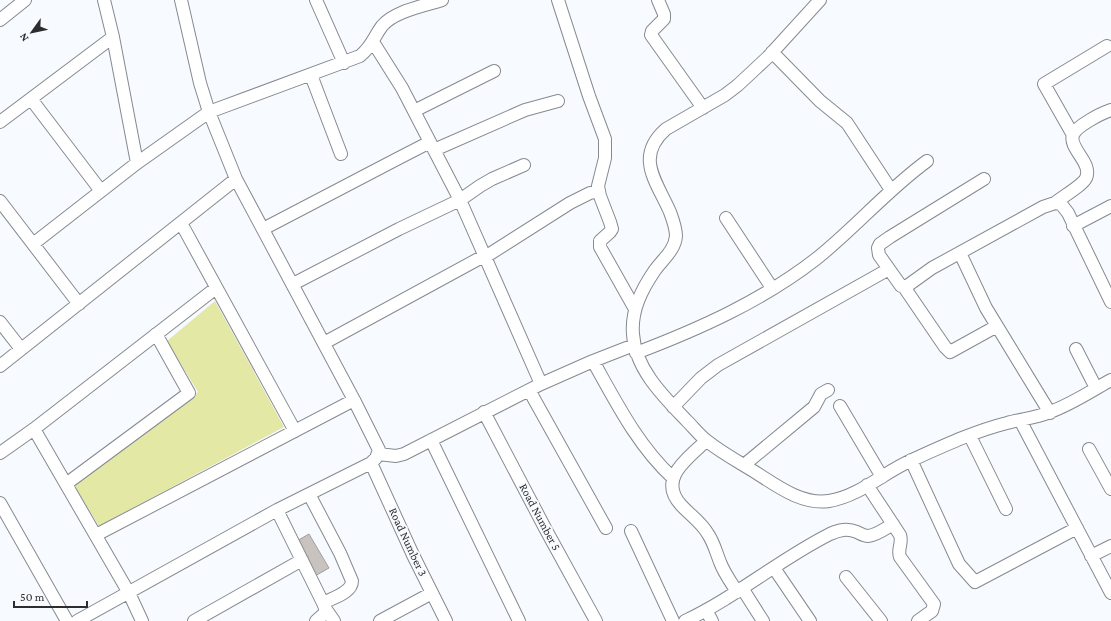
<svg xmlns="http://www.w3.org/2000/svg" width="1111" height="621" viewBox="0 0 1111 621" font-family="'Crimson Pro',serif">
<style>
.green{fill:#e4e8a5}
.building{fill:#c8c3be;stroke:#a59f9b}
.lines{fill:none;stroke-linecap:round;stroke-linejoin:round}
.minor-casing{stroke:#868a90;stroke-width:14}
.minor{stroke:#fff;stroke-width:12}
.labels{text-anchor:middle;stroke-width:4;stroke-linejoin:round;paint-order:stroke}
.street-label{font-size:12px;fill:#2b2d2f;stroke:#f7fafe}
</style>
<rect width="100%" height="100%" fill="#f7fafe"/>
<path class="green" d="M215,301L284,427L99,526L73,484L198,392L167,341Z"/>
<path class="building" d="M309,534L329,568L315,576L295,542Z"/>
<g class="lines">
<g class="minor-casing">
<path id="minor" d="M104,0L113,37L137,163
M316,0L344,63
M558,0L589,96L605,139V158L598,186L600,196L610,222L612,229L610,232L600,241V247L635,309
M658,0L664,14V19L652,31L651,35L703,108
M820,0L768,57L738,85L725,95L666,129C634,157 657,182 670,212C673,220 676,228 676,236C675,250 663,259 655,270C642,289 631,310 633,334C635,369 664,397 687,421C694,428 700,436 707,441C722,453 739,462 755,472C777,486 802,505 829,501C860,496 884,472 912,460C943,446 975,431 1007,423C1021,419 1036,418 1050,412C1072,404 1091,391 1111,380
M0,20L25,0
M373,42L402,88L460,200L541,384
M772,52L820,101L847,123L891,190
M311,75L341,154
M31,99L101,191
M414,111L494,71
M0,122L113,37
M1073,135L1044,84L1107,46
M434,150L525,110L558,101
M984,179L890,237L880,244L878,248L879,255L901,286H907L932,268L1043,207L1055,203L1061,204L1068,213L1111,302
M0,201L79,304
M1055,203C1062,197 1083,185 1086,178C1093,163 1068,148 1073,135C1076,126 1102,113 1111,110
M726,218L772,288
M181,223L295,431
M1073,226L1111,206
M263,229L397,159L430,142
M33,244L137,163L209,112L360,56C373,45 373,38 382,26C394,11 424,6 442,0
M960,253L986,308L1050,413
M293,284L399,229L460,200L480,186L492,179L524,165
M904,287L945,347L950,352L997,326
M0,322L21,349
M324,343L482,257H485L570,203L590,193L599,191
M1076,349L1096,388
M636,353C699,329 762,301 816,259C855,228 886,191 927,161
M593,361C616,402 638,446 673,478
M0,366L236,179
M529,390L606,528
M840,406L882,477
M673,407L701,378L718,365L889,269
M484,412L546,530L596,621
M1020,420L1111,593
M34,429L129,593L142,621
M970,436L1006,509
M431,440L519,621
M706,441C688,458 657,479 681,505C690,515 701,522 708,534C714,543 716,552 720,562C724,573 731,582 737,592
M1089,449L1111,489
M0,453L34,429L216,288
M378,454L396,456L404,454L541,384L593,361L634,345
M911,460L959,564L975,582L1077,528
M371,463L413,555L446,621
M744,465L814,407L821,394L828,390
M66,484L189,393L156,334
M867,485L900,535C903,543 897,549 900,557L934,604L932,611L918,621
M309,494L340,553L352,581C352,593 332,598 323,603
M0,503L67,621
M277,510L323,603L325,608V613L316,621
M631,531L673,621
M96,535L354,400
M1091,556L1111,546
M774,568L810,621
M846,577L881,621
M742,588L763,621
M325,608L334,621
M706,610L712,621
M77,621L277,510L371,463L376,458L379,450L354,400L236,179L209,112L200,83L181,0
M194,621L302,560
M380,621L432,593
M685,621C736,597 780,559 830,534C839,530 847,528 857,532C861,534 864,536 868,536C877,535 886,528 893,524"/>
</g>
<use href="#minor" class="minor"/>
</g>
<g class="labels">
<g class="street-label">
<text transform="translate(540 517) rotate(62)" y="4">Road Number 5</text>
<text transform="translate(408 542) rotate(65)" y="4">Road Number 3</text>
</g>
</g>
<g transform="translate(32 32) rotate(237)" stroke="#f7fafe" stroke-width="3" paint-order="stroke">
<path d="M0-3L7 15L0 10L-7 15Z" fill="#2b2d2f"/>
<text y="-6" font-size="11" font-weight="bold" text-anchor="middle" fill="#2b2d2f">N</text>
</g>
<path d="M14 601v6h73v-6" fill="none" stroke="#2b2d2f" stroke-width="2"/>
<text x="20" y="601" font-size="12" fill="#2b2d2f" stroke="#f7fafe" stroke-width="3" paint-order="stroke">50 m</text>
</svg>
